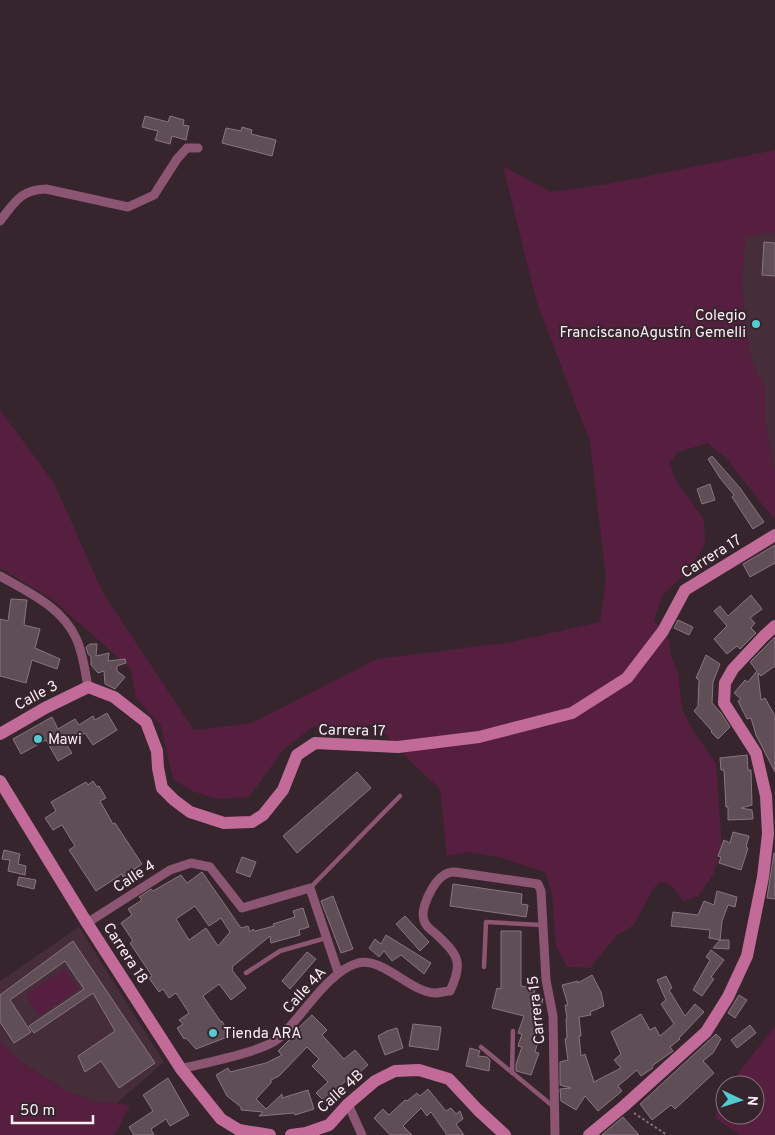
<svg xmlns="http://www.w3.org/2000/svg" width="775" height="1135" viewBox="0 0 775 1135" font-family="Overpass,sans-serif">
<style>
.built{fill:#452e39}
.green{fill:#571f3f}
.building{fill:#604e56;stroke:#89757f;fill-rule:evenodd}
.lines{fill:none;stroke-linecap:round;stroke-linejoin:round}
.path{stroke:#83747c;stroke-width:2;stroke-dasharray:2.5 2.5;stroke-linecap:butt}
.lane{stroke:#8c5571;stroke-width:4.5}
.street{stroke:#8c5571;stroke-width:9}
.secondary{stroke:#c26b99;stroke-width:12}
.poi-dot{fill:#52ccd0;stroke:#36252d;stroke-width:2}
.labels{text-anchor:middle;stroke-width:4;stroke-linejoin:round;paint-order:stroke}
.poi-label{font-size:15px;fill:#fbeff5;stroke:#36252d;text-anchor:start}
.street-label{font-size:15px;fill:#fbeff5;stroke:#36252d}
</style>
<rect width="100%" height="100%" fill="#36252d"/>
<path class="built" d="M775,150V471L766,425L747,366L737,205Z
M79,927L164,1062L116,1104L95,1102L66,1091L20,1061L0,1041V981Z"/>
<path class="green" d="M775,150V233H763L746,238L742,277L744,317L752,361L766,388V424L775,471V518H773L727,459L708,443L678,452L670,462L675,479L704,520L705,544L689,570L662,596L654,620L669,640L670,653L678,672L682,709L693,731L716,763L722,849L712,877L698,896L683,901L673,887L661,881L653,889L634,925L616,936L590,968L567,967L556,946L552,894L545,872L502,858L471,852L447,856L440,789L410,761L377,725L313,727L284,749L249,797L218,799L192,791L173,779L161,726L136,698L131,669L53,600L0,568V410L54,483L103,593L194,730L252,723L377,659L511,642L600,622L606,579L590,442L536,300L503,166L551,192L608,184Z
M64,968L79,989L39,1016L25,995Z
M775,1026V1135H740L715,1118L723,1092L725,1090V1115H755V1085H729Z
M0,1041L20,1061L66,1091L95,1102L130,1105L116,1133L113,1135H0Z"/>
<path class="building" d="M145,116L168,122L170,116L184,120L183,125L189,126L186,140L172,136L170,144L155,140L158,131L142,127Z
M242,127L252,130L251,134L276,140L272,156L222,143L226,128L241,131Z
M764,242L775,243V276L762,275Z
M712,456L740,488L764,522L753,529L732,497L734,495L720,478L708,459Z
M710,484L715,500L702,504L697,489Z
M775,545V563L750,577L743,564Z
M751,595L762,609L750,618L755,623L751,628L756,633L740,649L737,646L727,654L714,639L727,626L714,611L720,606L728,616Z
M11,599L27,600L24,625L40,629L35,648L60,659L57,669L32,660L26,683L0,676V619L8,621Z
M678,620L693,627L689,635L674,628Z
M775,637V666L761,676L758,673L761,700L765,698L775,716V772L756,735L751,718L747,719L738,701L741,699L734,693L745,680L748,682L757,671L750,662Z
M90,644H97L96,656L109,653L108,661L125,659L126,663L117,666V671L125,677L115,689L105,684L104,671L98,673L91,665V657L88,654L86,647Z
M706,655L720,664L713,682L712,703L721,713L730,727L718,739L711,732L712,731L694,711L698,706L699,680L696,678Z
M107,713L117,730L93,745L85,733L66,744L72,753L58,761L46,740L21,754L13,739L52,717L58,729L75,719L79,725L93,716L95,720Z
M747,755L748,770H751L752,805L741,808L752,810L753,819L728,820V807H726L724,770H721L720,758Z
M357,772L371,788L297,853L283,836Z
M93,781L97,787L99,786L106,798L100,801L113,824L115,823L142,864L123,877L122,874L96,891L69,850L75,846L62,825L53,830L45,818L56,811L51,802L86,782L88,785Z
M733,832L749,836L746,847L748,848L741,870L719,863L721,857L718,856L724,840L730,843Z
M4,850L20,854L18,864L26,866L25,875L8,871L10,860L2,859Z
M774,853H775V899L767,898Z
M242,857L256,862L250,877L236,872Z
M202,872L241,928L248,926L250,932L253,929L255,931L274,926L273,924L295,917L293,911L303,908L309,927L299,930L300,935L271,943L270,936L232,967L233,968L232,970L246,988L231,1000L219,984L203,996L221,1022L222,1021L230,1036L196,1049L186,1038L184,1039L177,1028L183,1024L179,1020L189,1013L176,993L169,998L163,989L159,992L149,978L152,976L130,943L133,941L121,923L132,915L128,909L142,900L139,897L151,889L153,891L181,875L187,883ZM195,906L209,926L221,918L230,932L218,946L206,928L189,940L176,919Z
M19,877L36,880L34,889L17,885Z
M453,884L522,894L521,904L528,905L526,917L450,906Z
M717,891L737,897L735,907L728,905L722,921L720,940H729V949L713,948L720,940L709,938L710,930L671,926L673,912L698,915L704,901L714,905Z
M333,896L353,949L341,953L321,901Z
M405,916L429,942L420,951L396,924Z
M501,931H521V986L535,989L533,997L543,999L534,1040L538,1042L535,1052L539,1053L531,1075L516,1071V1064L522,1047L518,1046L522,1034L518,1033L524,1016L492,1008L497,988L501,989Z
M386,935L431,963L424,974L401,955L392,961L384,951L379,957L369,948L375,939L381,944Z
M73,941L155,1063L119,1088L101,1061L85,1072L78,1056L115,1031L93,993L34,1033L29,1026L84,989L65,961L10,1000L31,1032L14,1043L0,1022V995Z
M711,950L724,960L711,977L714,979L702,996L693,990L710,960L706,957Z
M307,952L316,959L290,989L282,981Z
M592,975L601,992L604,1006L590,1012L591,1015L579,1017L581,1036H579L581,1056L585,1054L594,1082L621,1068L614,1060L621,1054L611,1032L641,1014L650,1030L655,1027L660,1036L674,1024L661,1004L666,1000L657,980L666,976L672,988L669,990L685,1016L695,1004L704,1012L679,1038L680,1039L670,1047L673,1051L652,1066L653,1068L641,1076L637,1070L618,1086L622,1091L598,1111L585,1096L576,1110L561,1101L560,1089L571,1088L560,1085V1062L568,1060L565,1039L567,1038L566,1019H567L565,1005H568L562,985L578,981V983Z
M739,995L747,1000L735,1018L728,1013Z
M312,1015L327,1030L322,1035L344,1059L355,1050L368,1065L359,1073L357,1071L330,1095L332,1097L326,1103L316,1093L328,1082L312,1066L319,1059L307,1047L279,1076L271,1080V1083L256,1099L266,1109L282,1094V1098L308,1090L314,1109L295,1115L294,1113L259,1116L263,1112L241,1110V1107L227,1096L216,1075L228,1068L230,1072L266,1063L282,1055L278,1051L295,1034L293,1033Z
M413,1024L441,1027L438,1050L409,1046Z
M750,1025L756,1033L737,1048L731,1040Z
M397,1028L403,1048L385,1055L378,1036L387,1031Z
M716,1034L721,1039L713,1053L703,1061L714,1073L675,1109L671,1105L652,1120L640,1104Z
M470,1048L480,1051L478,1056L487,1057L490,1060L489,1071L466,1066Z
M168,1078L189,1115L170,1126L166,1119L151,1129L154,1135H134L129,1127L153,1111L143,1095Z
M428,1089L446,1111L451,1108L456,1114L460,1111L463,1119L456,1124L464,1135H447L431,1112L427,1116L421,1108L403,1126L412,1135H390L374,1118L383,1109L389,1115L405,1100L407,1101L417,1093L420,1096Z
M623,1117L639,1135H602L604,1133Z"/>
<g class="lines">
<path class="path" d="M634,1113L667,1135"/>
<path class="lane" d="M310,888L400,796
M484,967L486,922L542,925
M246,973L280,951L326,938
M481,1047L554,1107
M512,1073L513,1031"/>
<path class="street" d="M0,221C15,202 20,190 46,189L128,207L154,195L177,159L187,148H198
M0,576C28,592 62,607 76,638C83,653 85,671 88,687
M87,923L170,870L191,863L210,867L242,908L310,888L338,972
M181,1069C204,1063 263,1052 279,1038C302,1017 328,971 358,963C383,957 410,992 435,993C440,993 445,991 450,991C464,962 458,955 436,934C432,931 427,927 425,923C418,911 433,882 444,875C447,873 452,872 455,872L538,884L541,891L546,980L553,1016L555,1135
M348,1104L362,1135"/>
<path class="secondary" d="M0,734L45,708L88,687L114,697L146,722L157,751L158,768L162,788L174,800L190,812L224,823L252,822L263,815L283,790L297,755L315,743L398,747L479,737L572,713L627,678L663,631L685,590L775,535
M0,781L87,923L181,1069L221,1119L239,1130L270,1135
M291,1135L306,1133L329,1125L348,1104L375,1081L395,1071L419,1070L449,1079L478,1110L505,1135
M589,1135L624,1106L706,1032L728,997L747,956L763,877L768,834L766,796L756,753L724,703L725,683L733,669L764,636L775,626"/>
</g>
<g class="poi-dot">
<circle cx="756" cy="324" r="5"/>
<circle cx="38" cy="739" r="5"/>
<circle cx="213" cy="1033" r="5"/>
</g>
<g class="labels">
<g class="poi-label">
<text x="746" y="320" text-anchor="end">Colegio<tspan x="746" dy="17">FranciscanoAgustín Gemelli</tspan></text>
<text x="48" y="744">Mawi</text>
<text x="223" y="1038">Tienda ARA</text>
</g>
<g class="street-label">
<text transform="translate(711 556) rotate(-32)" y="5">Carrera 17</text>
<text transform="translate(36 695) rotate(-28)" y="5">Calle 3</text>
<text transform="translate(352 730) rotate(1)" y="5">Carrera 17</text>
<text transform="translate(134 876) rotate(-33)" y="5">Calle 4</text>
<text transform="translate(126 953) rotate(57)" y="5">Carrera 18</text>
<text transform="translate(304 990) rotate(-48)" y="5">Calle 4A</text>
<text transform="translate(536 1010) rotate(-96)" y="5">Carrera 15</text>
<text transform="translate(340 1091) rotate(-42)" y="5">Calle 4B</text>
</g>
</g>
<g transform="translate(740 1100) rotate(94)"><circle r="24" fill="#36252d" stroke="#85767d"/>
<path d="M0-4L9 19L0 12L-9 19Z" fill="#52ccd0"/>
<text y="-8" font-size="14" font-weight="bold" text-anchor="middle" fill="#fbeff5">N</text>
</g>
<path d="M12 1115v8h81v-8" fill="none" stroke="#fbeff5" stroke-width="2.5"/>
<text x="20" y="1115" font-size="15" fill="#fbeff5" stroke="#36252d" stroke-width="4" paint-order="stroke">50 m</text>
</svg>
